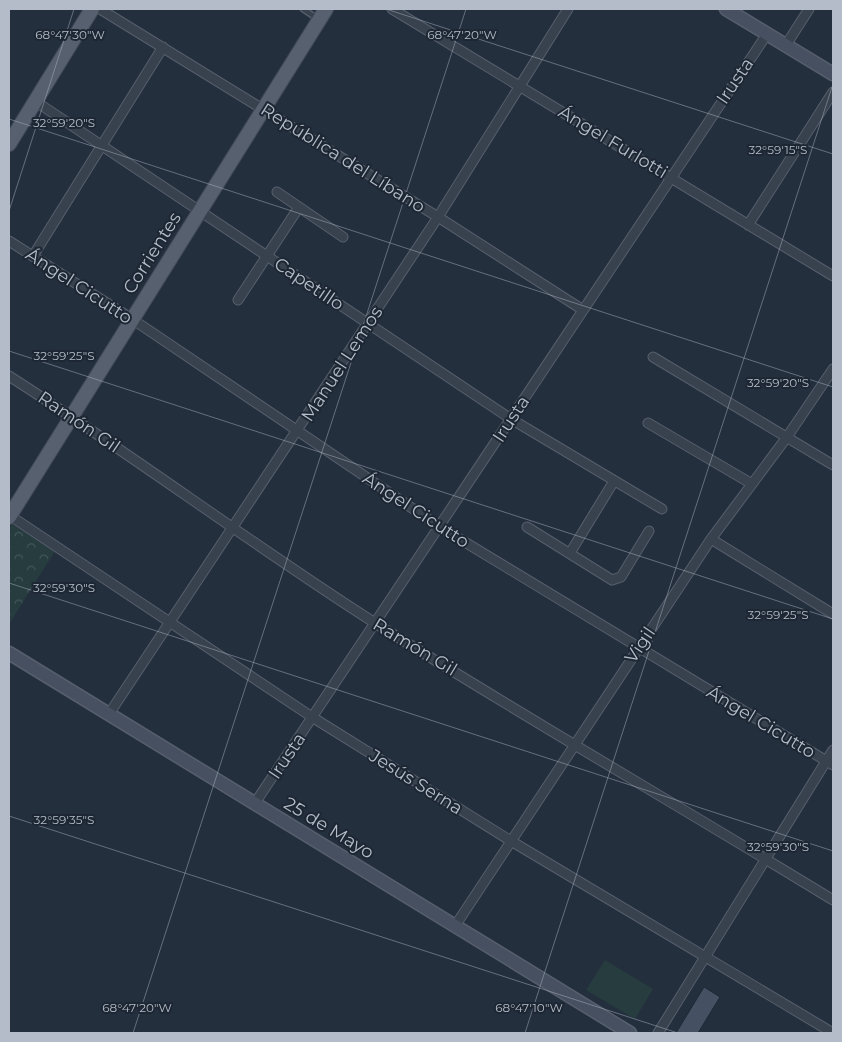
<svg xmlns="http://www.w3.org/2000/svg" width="842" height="1042" viewBox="0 0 842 1042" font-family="Montserrat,sans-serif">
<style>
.forest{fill:url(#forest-crowns)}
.garden{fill:#263c3f}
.building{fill:#455162;stroke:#1f2835}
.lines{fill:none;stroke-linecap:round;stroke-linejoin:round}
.lane-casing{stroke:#565f6c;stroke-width:7}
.street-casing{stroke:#565f6c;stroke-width:11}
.secondary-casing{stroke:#565f6c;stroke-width:15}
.primary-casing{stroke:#414a57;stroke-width:16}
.lane{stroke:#38414e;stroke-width:4.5}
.street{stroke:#38414e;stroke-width:9}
.secondary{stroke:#465061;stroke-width:12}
.primary{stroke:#56606e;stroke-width:14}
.ticks{fill:none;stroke:#b4bcc9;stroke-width:1;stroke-opacity:0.45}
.labels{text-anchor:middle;stroke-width:4;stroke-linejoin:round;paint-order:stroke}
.street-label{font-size:18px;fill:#b4bcc9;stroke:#1d2633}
.ticks-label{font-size:12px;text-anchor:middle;fill:#b4bcc9;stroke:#1d2633;stroke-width:4;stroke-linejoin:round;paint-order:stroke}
</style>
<defs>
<pattern id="forest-crowns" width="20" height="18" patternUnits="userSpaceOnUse" patternTransform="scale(1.25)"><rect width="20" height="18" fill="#263c3f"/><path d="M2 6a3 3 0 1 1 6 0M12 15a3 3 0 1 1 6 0" fill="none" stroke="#435659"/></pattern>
</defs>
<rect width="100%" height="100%" fill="#242f3e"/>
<path class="forest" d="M12,524L55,551L9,624V529Z"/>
<path class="garden" d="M605,960L653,989L635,1019L586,990Z"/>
<path class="building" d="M704,987L720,997L698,1033H676Z"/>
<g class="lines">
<g class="lane-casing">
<path id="lane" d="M303,9L318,19"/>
</g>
<g class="street-casing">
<path id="street" d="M100,9L438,217L583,310
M392,9L833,276
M786,45L809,9
M35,101L511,419L662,509
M277,192L343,237
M748,225L833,92
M9,241L132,319L440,527L833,765
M33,256L163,47
M238,300L299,207
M653,357L833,465
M9,376C133,455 251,544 375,623C526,718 681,807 833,900
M648,423L752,484
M9,515L312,717L511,841L833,1033
M527,527L612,580L621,577L649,531
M711,539L833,614
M570,553L614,481
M109,714L438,217L568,9
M255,803L767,34
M455,926L711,539L787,437L833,369
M658,1033L833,750"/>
</g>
<g class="secondary-casing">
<path id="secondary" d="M726,9L833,74
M9,653L630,1033"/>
</g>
<g class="primary-casing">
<path id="primary" d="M9,144L92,9
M9,517L326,9"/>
</g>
<use href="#lane" class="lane"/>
<use href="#street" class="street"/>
<use href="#secondary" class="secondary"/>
<use href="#primary" class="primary"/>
</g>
<path class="ticks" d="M386,9L833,154M9,119L833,387M9,211L74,9M9,351L833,619M9,583L833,851M9,816L678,1033M133,1033L466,9M525,1033L833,84"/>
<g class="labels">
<g class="street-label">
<text transform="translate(735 81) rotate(-56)" y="6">Irusta</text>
<text transform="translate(613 142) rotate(31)" y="6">Ángel Furlotti</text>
<text transform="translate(343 158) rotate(32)" y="6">República del Líbano</text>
<text transform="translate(152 253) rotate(-58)" y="6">Corrientes</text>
<text transform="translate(309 284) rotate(34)" y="6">Capetillo</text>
<text transform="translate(79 286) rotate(33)" y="6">Ángel Cicutto</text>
<text transform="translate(342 364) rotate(-57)" y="6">Manuel Lemos</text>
<text transform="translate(511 419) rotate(-57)" y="6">Irusta</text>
<text transform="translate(79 422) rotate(34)" y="6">Ramón Gil</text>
<text transform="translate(416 510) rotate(33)" y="6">Ángel Cicutto</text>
<text transform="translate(640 645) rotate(-56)" y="6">Vigil</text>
<text transform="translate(415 647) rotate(31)" y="6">Ramón Gil</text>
<text transform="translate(761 722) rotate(31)" y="6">Ángel Cicutto</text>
<text transform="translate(287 756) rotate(-56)" y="6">Irusta</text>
<text transform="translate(416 782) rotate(32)" y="6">Jesús Serna</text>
<text transform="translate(329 828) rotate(31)" y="6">25 de Mayo</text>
</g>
</g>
<g class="ticks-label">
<text x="70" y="39">68°47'30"W</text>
<text x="462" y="39">68°47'20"W</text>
<text x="64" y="127">32°59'20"S</text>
<text x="778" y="154">32°59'15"S</text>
<text x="64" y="360">32°59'25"S</text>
<text x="778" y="387">32°59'20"S</text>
<text x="64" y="592">32°59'30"S</text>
<text x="778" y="619">32°59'25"S</text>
<text x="64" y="824">32°59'35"S</text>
<text x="778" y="851">32°59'30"S</text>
<text x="137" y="1012">68°47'20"W</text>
<text x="529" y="1012">68°47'10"W</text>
</g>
<rect width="842" height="1042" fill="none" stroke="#b4bcc9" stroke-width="20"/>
</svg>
